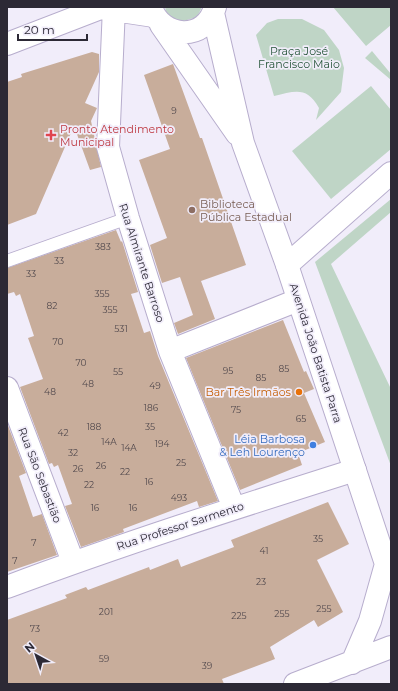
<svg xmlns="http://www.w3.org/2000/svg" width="398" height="691" viewBox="0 0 398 691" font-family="Montserrat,sans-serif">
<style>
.green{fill:#bfd5c6}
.building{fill:#c8ad9b}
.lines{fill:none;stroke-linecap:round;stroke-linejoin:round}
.lane-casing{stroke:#b7adcd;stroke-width:14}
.street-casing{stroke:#b7adcd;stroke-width:24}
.secondary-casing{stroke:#b7adcd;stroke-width:24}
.lane{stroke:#fff;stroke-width:12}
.street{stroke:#fff;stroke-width:22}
.secondary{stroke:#fff;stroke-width:22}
.health-dot{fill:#e0444e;stroke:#f1edfa;stroke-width:1.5}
.education-dot{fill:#8d6e63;stroke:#f1edfa;stroke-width:1.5}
.food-dot{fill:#e8710a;stroke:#f1edfa;stroke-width:1.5}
.shop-dot{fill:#3f7fe0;stroke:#f1edfa;stroke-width:1.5}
.labels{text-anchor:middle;stroke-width:3.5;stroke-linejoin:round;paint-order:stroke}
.number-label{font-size:9px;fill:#534a4e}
.park-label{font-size:11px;fill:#245438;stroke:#f1edfa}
.health-label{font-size:11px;fill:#be3a42;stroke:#f1edfa;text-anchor:start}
.education-label{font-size:11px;fill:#785e54;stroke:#f1edfa;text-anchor:start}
.street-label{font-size:11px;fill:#2c2935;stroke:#f1edfa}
.food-label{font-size:11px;fill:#c56008;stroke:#f1edfa;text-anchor:end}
.shop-label{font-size:11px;fill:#366cbe;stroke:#f1edfa;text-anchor:end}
</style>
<rect width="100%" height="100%" fill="#f1edfa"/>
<path class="green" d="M165,7H202L197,17L180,22L167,15Z
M333,7H391V25L366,46Z
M278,19H302L324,30L339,50L344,68L341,92L316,120L319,108C307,86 295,91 274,96L256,35L267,23Z
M372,51L391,74V80L365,58Z
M371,86L391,110V149L331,199L292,151Z
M391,199V212L331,264L391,389V466L315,262Z"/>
<path class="building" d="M92,52L99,54V72L85,103L97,108L91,121L101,167L90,170L74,126L36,214L7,225V82L22,77L21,74Z
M173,64L200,138H202L246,265L201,281L215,319L178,334L174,323L193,315L180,277L162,283L150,245L167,238L139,160L170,149L144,75Z
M116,230L121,242L122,241L138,292L131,294L144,333L150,331L158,356L218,501L199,507L197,501L123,529L124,532L81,547L65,506L72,504L58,465L54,467L52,463L49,464L20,387L43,379L28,338L34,336L20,294L16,296L14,292L7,294V268Z
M283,320L304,372L306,371L314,389L304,393L325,442L298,453L302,465L240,490L186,358Z
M7,423L26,473L19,476L33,517L42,514L57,555L7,572Z
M328,502L349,544L317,560L343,612L318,627L314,620L270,647L275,659L222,679L224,684H7V620L67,598L65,595L86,587L88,590L149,567L150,570L178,559L181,567L234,547L231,540Z"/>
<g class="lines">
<g class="lane-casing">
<path id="lane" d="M7,261L128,218"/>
</g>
<g class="street-casing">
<path id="street" d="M114,7L108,147L128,218L170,351L234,508
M101,8L154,16
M7,44L103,7
M287,265L391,173
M170,351L298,300
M7,388L73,562
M7,587C122,544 238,507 355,470"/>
</g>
<g class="secondary-casing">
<path id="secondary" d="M151,7C161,39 206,42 215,7
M213,13L243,143L287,265L386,564L391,570
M161,25L237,134
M352,663L370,621L386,564
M295,684L391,647"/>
</g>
<use href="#lane" class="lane"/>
<use href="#street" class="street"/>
<use href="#secondary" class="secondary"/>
</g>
<path class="health-dot" d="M49 129h4v4h4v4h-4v4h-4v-4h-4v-4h4z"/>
<circle class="education-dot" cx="192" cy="210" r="4"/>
<circle class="food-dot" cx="299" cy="392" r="4"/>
<circle class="shop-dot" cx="313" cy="445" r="4"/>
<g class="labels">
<g class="number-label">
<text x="174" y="114">9</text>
<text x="103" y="250">383</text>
<text x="59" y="264">33</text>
<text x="31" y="277">33</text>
<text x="102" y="297">355</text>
<text x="52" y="309">82</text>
<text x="110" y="313">355</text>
<text x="121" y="332">531</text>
<text x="58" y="345">70</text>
<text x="81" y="366">70</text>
<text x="284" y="372">85</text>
<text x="228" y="374">95</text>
<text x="118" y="375">55</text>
<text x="261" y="381">85</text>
<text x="88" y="387">48</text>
<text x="155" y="389">49</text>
<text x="50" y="395">48</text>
<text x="151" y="411">186</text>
<text x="236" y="413">75</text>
<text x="301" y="422">65</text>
<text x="94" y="430">188</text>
<text x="150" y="430">35</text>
<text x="63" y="436">42</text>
<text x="109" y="445">14A</text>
<text x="162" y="447">194</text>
<text x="129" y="451">14A</text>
<text x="73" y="456">32</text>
<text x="181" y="466">25</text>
<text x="101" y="469">26</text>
<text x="78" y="472">26</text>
<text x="125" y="475">22</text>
<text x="149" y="485">16</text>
<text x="89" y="488">22</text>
<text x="179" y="501">493</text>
<text x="95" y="511">16</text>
<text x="133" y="511">16</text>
<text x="318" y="542">35</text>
<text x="34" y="546">7</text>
<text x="264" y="554">41</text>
<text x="15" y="564">7</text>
<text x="261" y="585">23</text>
<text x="324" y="612">255</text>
<text x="106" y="615">201</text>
<text x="282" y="617">255</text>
<text x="239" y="619">225</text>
<text x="35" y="632">73</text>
<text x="104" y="662">59</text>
<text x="207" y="669">39</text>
</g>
<g class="park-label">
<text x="299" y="55">Praça José<tspan x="299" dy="13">Francisco Maio</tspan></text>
</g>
<g class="health-label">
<text x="60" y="133">Pronto Atendimento<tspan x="60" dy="13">Municipal</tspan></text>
</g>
<g class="education-label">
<text x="200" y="208">Biblioteca<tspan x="200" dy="13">Pública Estadual</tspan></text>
</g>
<g class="street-label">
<text transform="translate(142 263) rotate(72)" y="4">Rua Almirante Barroso</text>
<text transform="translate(316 353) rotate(72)" y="4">Avenida João Batista Parra</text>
<text transform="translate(40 475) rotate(69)" y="4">Rua São Sebastião</text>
<text transform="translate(180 526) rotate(-18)" y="4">Rua Professor Sarmento</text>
</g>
<g class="food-label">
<text x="291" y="396">Bar Três Irmãos</text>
</g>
<g class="shop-label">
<text x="305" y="443">Léia Barbosa<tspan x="305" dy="13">&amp; Leh Lourenço</tspan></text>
</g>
</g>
<rect width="398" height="691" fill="none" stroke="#2c2935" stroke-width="16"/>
<g transform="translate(36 655) rotate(320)" stroke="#f1edfa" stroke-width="3" paint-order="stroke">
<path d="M0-3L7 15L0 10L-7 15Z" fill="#2c2935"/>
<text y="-6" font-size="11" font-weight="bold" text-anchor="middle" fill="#2c2935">N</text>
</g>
<path d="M18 34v6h69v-6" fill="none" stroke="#2c2935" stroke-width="2"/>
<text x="24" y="34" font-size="12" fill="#2c2935" stroke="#f1edfa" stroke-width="3" paint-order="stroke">20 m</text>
</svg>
